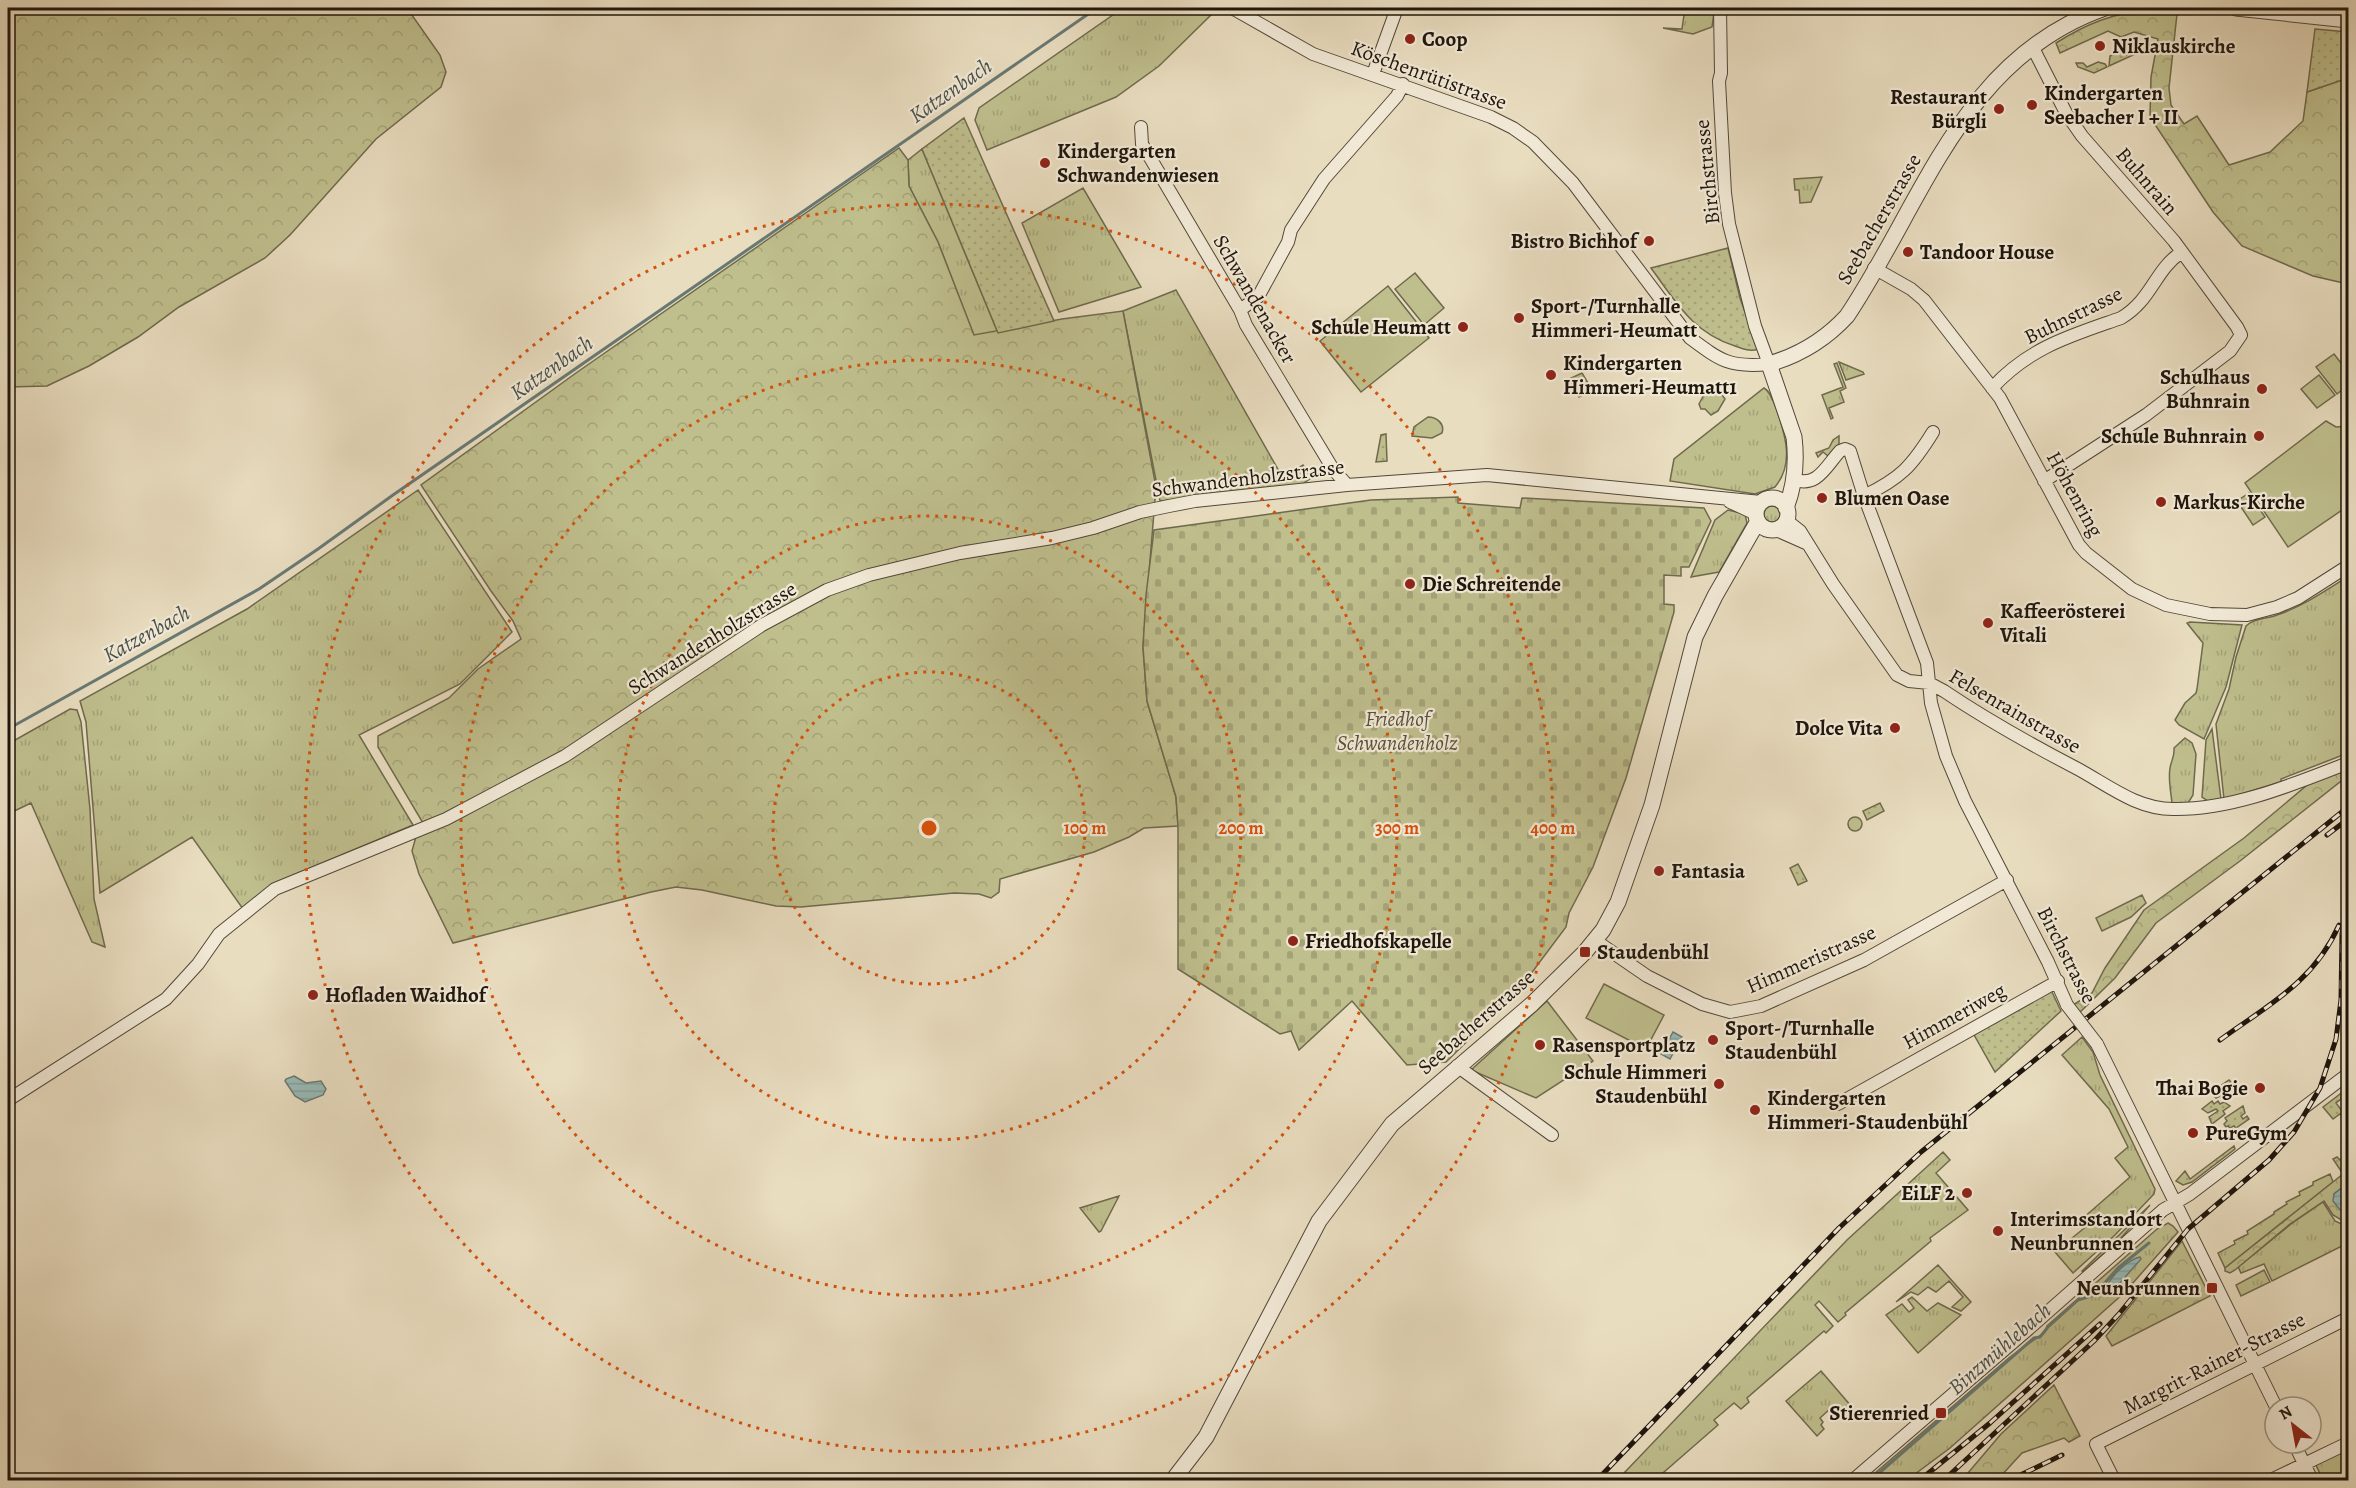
<svg xmlns="http://www.w3.org/2000/svg" width="2356" height="1488" viewBox="0 0 2356 1488" font-family="Alegreya,serif">
<style>
.grass{fill:url(#grass-tufts);stroke:#6f6a4d;stroke-width:1.5}
.forest{fill:url(#forest-crowns);stroke:#6f6a4d;stroke-width:1.5}
.cemetery{fill:url(#cemetery-stones);stroke:#6f6a4d;stroke-width:1.5}
.garden{fill:url(#garden-dots);stroke:#6f6a4d;stroke-width:1.5}
.pitch{fill:#bfbe8d;stroke:#6f6a4d;stroke-width:1.5}
.water{fill:url(#water-rules);stroke:#687974;stroke-width:1.5}
.lines{fill:none;stroke-linecap:round;stroke-linejoin:round}
.stream{stroke:#687974;stroke-width:3}
.minor-casing{stroke:#52483a;stroke-width:14}
.tertiary-casing{stroke:#52483a;stroke-width:17}
.minor{stroke:#f1e9d6;stroke-width:12}
.tertiary{stroke:#f1e9d6;stroke-width:15}
.rail-casing{stroke:#1f160d;stroke-width:5}
.rail{stroke:#f1e9d6;stroke-width:3;stroke-dasharray:9;stroke-linecap:butt}
.minor-bridge-casing{stroke:#52483a;stroke-width:14;stroke-linecap:butt}
.minor-bridge{stroke:#f1e9d6;stroke-width:12}
.ring{fill:none;stroke:#d4520c;stroke-width:3;stroke-dasharray:3 6}
.poi-dot{fill:#8f2418;stroke:#f1e9d6;stroke-width:2}
.labels{text-anchor:middle;stroke-width:4.5;stroke-linejoin:round;paint-order:stroke}
.poi-label{font-size:21px;font-weight:bold;fill:#1f160d;stroke:#f1e9d6;text-anchor:start}
.street-label{font-size:21px;fill:#1f160d;stroke:#f1e9d6}
.park-label{font-size:21px;font-style:italic;fill:#57513a;stroke:#f1e9d6}
.water-label{font-size:22px;font-style:italic;fill:#495049;stroke:#f1e9d6}
.centre{fill:#d4520c;stroke:#f1e9d6;stroke-width:3}
.ring-label{font-size:18px;text-anchor:middle;font-weight:bold;fill:#d4520c;stroke:#f1e9d6;stroke-width:4.5;stroke-linejoin:round;paint-order:stroke}
</style>
<defs>
<pattern id="grass-tufts" width="24" height="20" patternUnits="userSpaceOnUse" patternTransform="scale(1.5)"><rect width="24" height="20" fill="#bfbe8d"/><path d="M3 7l-1-3M5 7V3M7 7l1-3M15 17l-1-3M17 17v-4M19 17l1-3" fill="none" stroke="#a4a378"/></pattern>
<pattern id="forest-crowns" width="20" height="18" patternUnits="userSpaceOnUse" patternTransform="scale(1.5)"><rect width="20" height="18" fill="#bfbe8d"/><path d="M2 6a3 3 0 1 1 6 0M12 15a3 3 0 1 1 6 0" fill="none" stroke="#a4a378"/></pattern>
<pattern id="cemetery-stones" width="16" height="16" patternUnits="userSpaceOnUse" patternTransform="scale(1.5)"><rect width="16" height="16" fill="#bfbe8d"/><path d="M2 7V4a2 2 0 0 1 4 0v3zM10 15v-3a2 2 0 0 1 4 0v3z" fill="#a4a378"/></pattern>
<pattern id="garden-dots" width="8" height="8" patternUnits="userSpaceOnUse" patternTransform="scale(1.5)"><rect width="8" height="8" fill="#bfbe8d"/><path d="M2 2h.1M6 6h.1" fill="none" stroke="#a4a378" stroke-width="1.8" stroke-linecap="round"/></pattern>
<pattern id="water-rules" width="6" height="5" patternUnits="userSpaceOnUse" patternTransform="scale(1.5)"><rect width="6" height="5" fill="#98bbb8"/><path d="M0 2.5h6" fill="none" stroke="#83a09d"/></pattern>
</defs>
<rect width="100%" height="100%" fill="#e9ddc0"/>
<filter id="stains"><feTurbulence type="fractalNoise" baseFrequency=".00333" numOctaves="4"/><feColorMatrix values="0 0 0 0 .2 0 0 0 0 .09 0 0 0 0 .02 0 0 0 .5 -.17"/></filter>
<radialGradient id="worn" r=".72"><stop offset=".6" stop-color="#630" stop-opacity="0"/><stop offset="1" stop-color="#630" stop-opacity=".3"/></radialGradient>
<path class="grass" d="M1123,8H1205L1212,14L1159,66L1116,97L987,150L975,120L979,108Z
M1685,8H1709L1714,13L1712,27L1693,34L1663,28L1682,29Z
M922,149L998,333L974,336L938,242L909,186L908,160Z
M1822,177L1811,202L1800,203L1799,190H1795L1794,179Z
M1083,188L1141,287L1059,312L1022,223Z
M1176,290L1283,478L1303,465L1311,478L1298,487L1160,501L1123,311Z
M1839,362L1863,372L1864,374L1846,380Z
M1837,363L1846,388L1840,391L1844,402L1829,408L1833,418L1831,419L1822,395L1843,387L1834,364Z
M1712,388L1718,389L1725,399L1718,411L1711,415L1705,409H1701L1699,404L1707,389Z
M1764,388C1771,392 1774,403 1777,411C1786,437 1794,464 1775,487L1755,494L1670,481L1674,459Z
M1428,417C1437,417 1445,424 1442,433L1432,438L1412,436L1414,427Z
M418,490L512,632L460,684L359,735L413,825L272,884L243,909L192,837L100,893L86,722L80,701L247,609Z
M1764 514a8 8 0 1 1 16 0a8 8 0 1 1-16 0Z
M1728,510L1745,514L1747,523L1719,572L1691,577L1715,520Z
M2344,579L2348,589V753L2281,779V782L2224,799L2216,724L2229,689L2236,657L2246,626C2253,618 2268,619 2277,615C2301,607 2322,593 2344,579Z
M2190,622L2242,625L2226,687L2204,739L2179,725L2175,720L2185,703L2196,693L2197,689L2203,643L2187,623Z
M70,709L77,710L81,722L90,809L94,899L105,947L92,942L31,803L8,814V744Z
M2212,729L2221,799L2208,801L2202,797L2206,740Z
M2185,738L2192,743L2196,754L2193,795L2188,803H2172C2171,792 2168,780 2170,768C2171,761 2175,756 2174,748Z
M1848 824a7 7 0 1 1 14 0a7 7 0 1 1-14 0Z
M2142,895L2146,903L2131,917L2102,931L2096,918Z
M2082,1037L2093,1052L2100,1075L2155,1189L2154,1194L2115,1235L2073,1273L2055,1252L2088,1225L2082,1219L2130,1177L2115,1158L2128,1147L2109,1109L2062,1055Z
M1943,1152L1950,1160L1936,1173L1968,1210L1930,1238L1931,1241L1845,1313L1846,1315L1838,1322L1819,1301L1815,1305L1833,1326L1826,1333L1824,1331L1747,1398L1749,1402L1741,1409L1734,1403L1714,1420L1718,1425L1656,1479L1652,1475L1645,1480H1630L1624,1473L1847,1240Z
M2330,1174L2333,1182L2225,1268L2218,1253L2235,1244L2234,1241L2248,1234L2247,1231L2274,1214V1212L2287,1204L2286,1202L2300,1195L2299,1192L2313,1185V1182Z
M1119,1196L1101,1231L1099,1232L1080,1208Z
M2323,1202L2335,1221L2348,1227V1243L2272,1281L2264,1264L2241,1273L2238,1267L2291,1224Z
M2150,1205L2122,1237L2083,1272L2082,1271Z
M2168,1223L2173,1226L2178,1232L2124,1293L1950,1448L1907,1480H1867L2010,1357L2045,1332L2047,1326L2157,1229Z
M1938,1265L1971,1302L1961,1311L1952,1307L1963,1297L1949,1281L1936,1292L1928,1287L1918,1295L1911,1292L1896,1302Z
M2264,1270L2270,1282L2241,1296L2236,1285Z
M1912,1297L1927,1311L1938,1303L1961,1315L1918,1353L1886,1315L1902,1304L1909,1312L1914,1308L1908,1300Z
M1821,1371L1851,1406L1843,1413L1840,1408L1836,1411L1832,1407L1820,1418L1823,1422L1821,1425L1824,1429L1817,1436L1786,1401Z"/>
<path class="forest" d="M8,8H407L440,55L446,72L441,87L376,139L290,235L265,258L179,307L138,337L89,366L47,386L8,387Z
M2148,10H2164L2177,14L2169,88L2171,105L2184,124L2197,116L2229,165L2270,152L2303,121L2307,92L2348,78V284L2313,276L2242,246L2213,212L2150,117L2151,77L2158,39L2134,32L2121,37L2108,31L2060,53L2056,43C2086,24 2113,13 2148,10Z
M899,148L908,160L909,186L938,242L974,335L1062,319L1123,311L1156,487L1143,647L1147,701L1176,797L1178,826L1144,828L1129,837L1094,852L1000,879L999,892L991,898L979,894L954,893L801,907L776,906L702,890L676,887L651,892L453,943L419,874L412,851L417,833L423,823L378,747V736L449,698L478,669L521,639L513,621L491,591L421,485L576,373Z
M2348,768V778L2340,782L2240,861L2156,923L2115,978L2079,1013L2073,1005L2092,993L2105,968L2144,910L2244,838L2312,781Z
M2348,1170V1183L2334,1194L2347,1214L2348,1212V1224L2333,1215L2324,1201L2290,1224L2235,1270L2230,1273L2225,1271V1268Z
M2182,1241L2210,1296L2112,1346L2106,1336Z
M2054,1385L2080,1436L2069,1442L2064,1438L2022,1453L2001,1476L1992,1480H1962L2001,1434Z
M2348,1447V1479L2323,1480L2315,1463Z"/>
<path class="cemetery" d="M1458,497V503L1520,508L1522,498L1704,508L1711,521L1689,567H1681V576L1664,575V604L1674,605V612L1626,778L1593,867L1569,913L1566,927L1518,991L1446,1062L1407,1065L1352,1001L1299,1050L1291,1031L1280,1034L1178,969V826L1176,797L1147,701L1143,647L1146,595L1154,530L1371,500Z"/>
<path class="garden" d="M2315,29L2348,32V78L2307,92Z
M2142,48L2144,50L2109,66L2110,56L2124,50L2127,55Z
M2098,62L2105,64L2107,67L2094,73L2078,67L2076,63H2083L2087,67Z
M964,118L1054,321L998,333L922,149Z
M1728,248L1740,298L1758,349C1751,352 1743,349 1735,346C1693,333 1676,302 1651,268Z
M1386,434L1387,461L1376,462L1381,435Z
M1839,436V444L1828,456L1823,452L1818,457L1816,453L1829,448L1833,440Z
M1880,803L1884,811L1867,820L1863,811Z
M1798,864L1807,881L1798,885L1790,868Z
M2051,990L2061,1011L1995,1072L1973,1033Z
M2229,1080L2232,1083L2229,1086L2234,1093L2228,1098L2226,1096L2222,1098L2220,1096L2216,1098L2214,1096L2221,1090L2219,1087Z
M2348,1088V1100L2345,1096L2336,1103L2345,1115L2342,1116L2340,1114L2333,1119L2323,1107Z
M2212,1101L2214,1104L2218,1101L2220,1104L2224,1102L2230,1106L2223,1111L2225,1114L2212,1124L2209,1117L2218,1111L2216,1109L2208,1113L2202,1109Z
M2243,1106L2245,1113L2241,1116L2243,1119L2247,1116L2249,1119L2236,1128L2234,1126L2230,1128L2228,1126L2226,1127L2224,1124L2227,1121L2225,1118Z
M2234,1146L2235,1149L2192,1182L2183,1185L2176,1181L2185,1171L2190,1179Z
M2348,1155V1170L2343,1174L2333,1159L2337,1157L2340,1160Z"/>
<path class="pitch" d="M1415,273L1444,308L1424,325L1395,289Z
M1388,286L1429,338L1361,392L1320,341Z
M2334,354L2348,372V385L2337,394L2316,367Z
M1582,373L1592,390L1579,397L1569,379Z
M2319,375L2335,395L2317,408L2301,389Z
M2326,421L2336,427L2348,426V506L2288,547L2245,483Z
M2249,493L2265,517L2253,525L2237,501Z
M1604,984L1664,1015L1646,1049L1586,1018Z
M1547,1001L1593,1061L1536,1098L1471,1070Z"/>
<path class="water" d="M1673,1032L1682,1037L1670,1059L1661,1054Z
M294,1076L306,1083L321,1081L326,1089L323,1095L305,1102L295,1096L285,1081L286,1079Z
M2348,1183V1212L2347,1214L2340,1210L2333,1201L2334,1194Z
M2140,1257L2141,1259L2119,1284L2110,1289L2107,1287C2111,1275 2128,1260 2140,1257Z"/>
<g class="lines">
<path class="stream" d="M8,729L259,589L318,549L393,495L1097,8
M1871,1480L2034,1338L2040,1337L2048,1327L2078,1300L2094,1295L2118,1268L2149,1243"/>
<g class="minor-casing">
<path id="minor" d="M1232,8L1313,54L1491,117L1513,128L1533,142L1573,183L1690,338C1721,361 1730,368 1769,364L1755,326L1729,224L1725,193L1719,81L1721,73L1720,8
M2033,48L2066,113L2082,136L2174,241L2237,327L2241,335L2230,351L2146,415L2044,481
M1373,74L1397,8
M1141,127L1142,144L1240,310L1246,325L1333,469L1347,485
M1874,268L1911,289L1924,300L2000,398L2079,545L2086,553L2132,589L2166,605L2210,614L2247,615L2277,607L2298,598L2348,566
M1240,310L1258,297L1288,242L1291,230L1324,179L1397,96L1403,84
M1992,388C2030,347 2070,336 2121,318C2152,300 2155,269 2182,252
M1793,479C1817,489 1826,466 1840,451L1845,449L1850,451L1864,496L1927,663L1931,703L1946,756L1965,801L2048,962L2067,1005
M1864,496C1901,478 1912,466 1933,432
M1730,502L1756,514
M1786,520L1800,531L1833,584L1897,675L1909,681L1929,683L1944,691C1987,720 2032,745 2078,769C2109,786 2137,809 2173,809C2233,810 2294,784 2348,763
M1774,529L1808,544
M1596,941L1647,976L1702,1004L1730,1012L1761,1006L1864,960L2007,880
M2097,1044L2276,1407
M1457,1066L1552,1135
M8,1100L166,999L198,964L219,934L275,889L446,819L565,756L762,625L827,590L869,575L960,553L1052,538L1093,528L1140,512L1169,506L1195,501L1347,485L1487,475L1761,502
M1838,1104L2058,981
M2294,1443L2312,1480
M1853,1480L2033,1325L2163,1210L2190,1194L2348,1074
M2114,1480L2096,1444L2348,1318
M2271,1480L2348,1443"/>
</g>
<g class="tertiary-casing">
<path id="tertiary" d="M2236,8L2348,20
M1756 514a16 16 0 1 1 32 0a16 16 0 1 1-32 0Z
M1786,508C1795,485 1797,462 1794,437L1769,364C1800,355 1825,340 1847,316C1924,201 1962,58 2105,8
M1173,1480L1206,1437L1319,1221L1392,1124L1532,1004L1585,952L1603,930L1618,902L1652,805L1695,637L1715,596L1758,521"/>
</g>
<use href="#minor" class="minor"/>
<use href="#tertiary" class="tertiary"/>
<g class="rail-casing">
<path id="rail" d="M2327,835L2348,819
M2220,1040C2268,1005 2314,982 2339,925
M1597,1480L1839,1228L1921,1152L2348,807
M1920,1480L1990,1423L2100,1324
M1944,1480L2094,1341L2119,1314L2188,1229L2269,1160L2294,1132L2320,1088L2336,1039L2341,1000L2342,934L2348,902
M2010,1480L2062,1455"/>
</g>
<use href="#rail" class="rail"/>
<g class="minor-bridge-casing">
<path id="minor-bridge" d="M2067,1005L2097,1044"/>
</g>
<use href="#minor-bridge" class="minor-bridge"/>
</g>
<g class="ring">
<circle cx="929" cy="828" r="156"/>
<circle cx="929" cy="828" r="312"/>
<circle cx="929" cy="828" r="468"/>
<circle cx="929" cy="828" r="624"/>
</g>
<g class="poi-dot">
<circle cx="1410" cy="39" r="6"/>
<circle cx="2100" cy="46" r="6"/>
<circle cx="2032" cy="105" r="6"/>
<circle cx="1999" cy="109" r="6"/>
<circle cx="1045" cy="163" r="6"/>
<circle cx="1649" cy="241" r="6"/>
<circle cx="1908" cy="252" r="6"/>
<circle cx="1519" cy="318" r="6"/>
<circle cx="1463" cy="327" r="6"/>
<circle cx="1551" cy="375" r="6"/>
<circle cx="2262" cy="389" r="6"/>
<circle cx="2259" cy="436" r="6"/>
<circle cx="1822" cy="498" r="6"/>
<circle cx="2161" cy="502" r="6"/>
<circle cx="1410" cy="584" r="6"/>
<circle cx="1988" cy="623" r="6"/>
<circle cx="1895" cy="728" r="6"/>
<circle cx="1659" cy="871" r="6"/>
<circle cx="1293" cy="941" r="6"/>
<rect x="1579" y="946" width="12" height="12" rx="3"/>
<circle cx="313" cy="995" r="6"/>
<circle cx="1713" cy="1040" r="6"/>
<circle cx="1540" cy="1045" r="6"/>
<circle cx="1719" cy="1084" r="6"/>
<circle cx="2260" cy="1088" r="6"/>
<circle cx="1755" cy="1110" r="6"/>
<circle cx="2193" cy="1133" r="6"/>
<circle cx="1967" cy="1193" r="6"/>
<circle cx="1998" cy="1231" r="6"/>
<rect x="2206" y="1282" width="12" height="12" rx="3"/>
<rect x="1935" y="1407" width="12" height="12" rx="3"/>
</g>
<g class="labels">
<g class="poi-label">
<text x="1422" y="46">Coop</text>
<text x="2112" y="53">Niklauskirche</text>
<text x="2044" y="100">Kindergarten<tspan x="2044" dy="24">Seebacher I + II</tspan></text>
<text x="1987" y="104" text-anchor="end">Restaurant<tspan x="1987" dy="24">Bürgli</tspan></text>
<text x="1057" y="158">Kindergarten<tspan x="1057" dy="24">Schwandenwiesen</tspan></text>
<text x="1637" y="248" text-anchor="end">Bistro Bichhof</text>
<text x="1920" y="259">Tandoor House</text>
<text x="1531" y="313">Sport-/Turnhalle<tspan x="1531" dy="24">Himmeri-Heumatt</tspan></text>
<text x="1451" y="334" text-anchor="end">Schule Heumatt</text>
<text x="1563" y="370">Kindergarten<tspan x="1563" dy="24">Himmeri-Heumatt1</tspan></text>
<text x="2250" y="384" text-anchor="end">Schulhaus<tspan x="2250" dy="24">Buhnrain</tspan></text>
<text x="2247" y="443" text-anchor="end">Schule Buhnrain</text>
<text x="1834" y="505">Blumen Oase</text>
<text x="2173" y="509">Markus-Kirche</text>
<text x="1422" y="591">Die Schreitende</text>
<text x="2000" y="618">Kaffeerösterei<tspan x="2000" dy="24">Vitali</tspan></text>
<text x="1883" y="735" text-anchor="end">Dolce Vita</text>
<text x="1671" y="878">Fantasia</text>
<text x="1305" y="948">Friedhofskapelle</text>
<text x="1597" y="959">Staudenbühl</text>
<text x="325" y="1002">Hofladen Waidhof</text>
<text x="1725" y="1035">Sport-/Turnhalle<tspan x="1725" dy="24">Staudenbühl</tspan></text>
<text x="1552" y="1052">Rasensportplatz</text>
<text x="1707" y="1079" text-anchor="end">Schule Himmeri<tspan x="1707" dy="24">Staudenbühl</tspan></text>
<text x="2248" y="1095" text-anchor="end">Thai Bogie</text>
<text x="1767" y="1105">Kindergarten<tspan x="1767" dy="24">Himmeri-Staudenbühl</tspan></text>
<text x="2205" y="1140">PureGym</text>
<text x="1955" y="1200" text-anchor="end">EiLF 2</text>
<text x="2010" y="1226">Interimsstandort<tspan x="2010" dy="24">Neunbrunnen</tspan></text>
<text x="2200" y="1295" text-anchor="end">Neunbrunnen</text>
<text x="1929" y="1420" text-anchor="end">Stierenried</text>
</g>
<g class="street-label">
<text transform="translate(1429 75) rotate(20)" y="7">Köschenrütistrasse</text>
<text transform="translate(1707 172) rotate(-96)" y="7">Birchstrasse</text>
<text transform="translate(2147 181) rotate(49)" y="7">Buhnrain</text>
<text transform="translate(1879 219) rotate(-60)" y="7">Seebacherstrasse</text>
<text transform="translate(1255 299) rotate(60)" y="7">Schwandenacker</text>
<text transform="translate(2073 315) rotate(-26)" y="7">Buhnstrasse</text>
<text transform="translate(1248 478) rotate(-7)" y="7">Schwandenholzstrasse</text>
<text transform="translate(2075 494) rotate(61)" y="7">Höhenring</text>
<text transform="translate(712 638) rotate(-32)" y="7">Schwandenholzstrasse</text>
<text transform="translate(2015 711) rotate(30)" y="7">Felsenrainstrasse</text>
<text transform="translate(2067 955) rotate(63)" y="7">Birchstrasse</text>
<text transform="translate(1811 959) rotate(-24)" y="7">Himmeristrasse</text>
<text transform="translate(1954 1016) rotate(-29)" y="7">Himmeriweg</text>
<text transform="translate(1476 1022) rotate(-41)" y="7">Seebacherstrasse</text>
<text transform="translate(2214 1363) rotate(-27)" y="7">Margrit-Rainer-Strasse</text>
</g>
<g class="park-label">
<text x="1397" y="726">Friedhof<tspan x="1397" dy="24">Schwandenholz</tspan></text>
</g>
<g class="water-label">
<text transform="translate(950 90) rotate(-35)" y="8">Katzenbach</text>
<text transform="translate(551 367) rotate(-35)" y="8">Katzenbach</text>
<text transform="translate(146 633) rotate(-29)" y="8">Katzenbach</text>
<text transform="translate(1999 1348) rotate(-41)" y="8">Binzmühlebach</text>
</g>
</g>
<circle cx="929" cy="828" r="9" class="centre"/>
<g class="ring-label">
<text x="1085" y="834">100 m</text>
<text x="1241" y="834">200 m</text>
<text x="1397" y="834">300 m</text>
<text x="1553" y="834">400 m</text>
</g>
<rect width="2356" height="1488" fill="none" stroke="#e9ddc0" stroke-width="30"/>
<rect x="9" y="9" width="2338" height="1470" fill="none" stroke="#1f160d" stroke-width="3"/>
<rect x="15" y="15" width="2326" height="1458" fill="none" stroke="#1f160d" stroke-width="1.5"/>
<g transform="translate(2293 1425) rotate(329)"><circle r="28" fill="#f1e9d6" stroke="#9d9586" stroke-width="1.5"/>
<path d="M0-4.5L10 22L0 15L-10 22Z" fill="#8f2418"/>
<text y="-9" font-size="16" font-weight="bold" text-anchor="middle" fill="#1f160d">N</text>
</g>
<rect width="100%" height="100%" filter="url(#stains)"/>
<rect width="100%" height="100%" fill="url(#worn)"/>
</svg>
